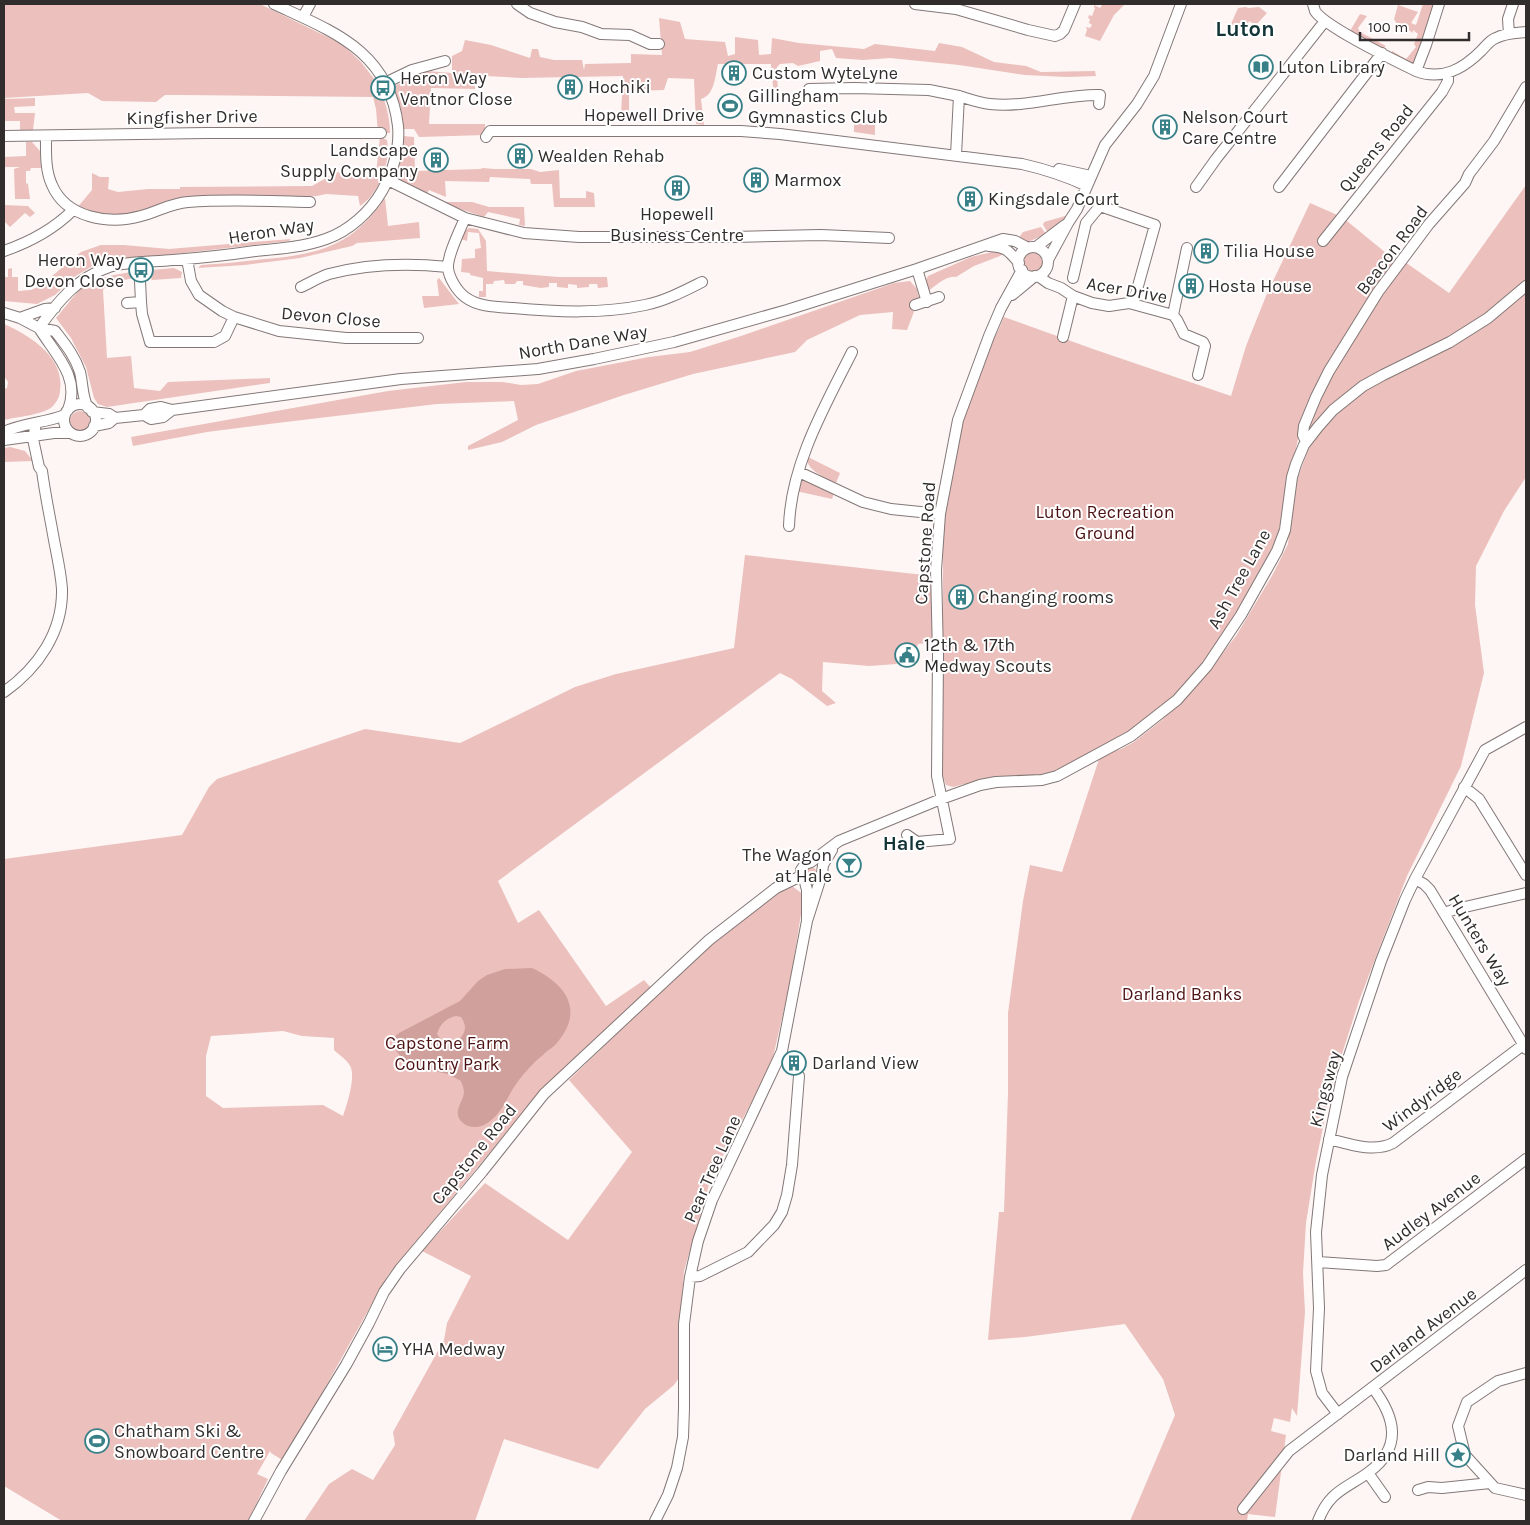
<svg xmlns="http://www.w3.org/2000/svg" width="1530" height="1525" viewBox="0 0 1530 1525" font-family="Karla,sans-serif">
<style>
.green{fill:#ecc0bc;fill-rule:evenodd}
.water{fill:#d0a09c;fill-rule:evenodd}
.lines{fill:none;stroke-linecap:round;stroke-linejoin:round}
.minor-casing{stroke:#837877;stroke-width:12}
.minor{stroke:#fff;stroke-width:10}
.labels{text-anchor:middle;stroke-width:4;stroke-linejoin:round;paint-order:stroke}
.poi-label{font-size:18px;fill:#322d2d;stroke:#fff;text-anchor:start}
.street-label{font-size:18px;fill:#322d2d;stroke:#fff}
.park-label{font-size:18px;fill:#4d1314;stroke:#fff}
.quarter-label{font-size:20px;font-weight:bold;fill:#133538;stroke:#fff}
.district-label{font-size:22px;font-weight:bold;fill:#133538;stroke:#fff}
</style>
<rect width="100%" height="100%" fill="#fdf6f5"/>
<path class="green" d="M4,4H260L342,44L361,62L375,80L376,85H378C385,100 390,116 390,133H378L376,109L373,97L182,95H165L156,102L102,101L88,93L4,98Z
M1100,4H1125L1114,15L1100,41L1085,36L1087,30L1086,27L1090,28L1092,25L1089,23L1090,19L1088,18L1089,15L1092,16L1095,8L1094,7V5L1100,8L1102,5Z
M1423,4H1434L1429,28L1412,65L1392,53V51L1406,59L1416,47L1414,44L1418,34L1413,30V33L1400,24L1398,26L1394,19L1398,5L1418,12L1411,23L1416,25Z
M1246,7L1248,8L1259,7L1267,13L1256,25L1249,21L1248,24L1244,21L1240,30L1231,24L1238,8Z
M1360,14L1367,16L1358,28L1360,32L1386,46L1383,48L1350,31Z
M659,18L680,22L685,39L725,42L728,56L735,54V37L758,40L759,55L771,54L772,38L799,43L864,49L875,44L935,51L939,43L962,47L994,62L1026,66L1041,72L1095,71L1096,76L1067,77L1025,75L959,65L890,58L863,60L836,58L832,49L820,51V61L798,66L793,63L780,64L777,67L778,97H774L771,64H718C715,76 715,95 701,99L704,125L696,124L694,79L668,78L664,90L635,91L629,93V115L621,114L623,76L521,78L486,76L475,83V89L431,88L429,124H485V135L419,137L414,129H403L400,106L392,87L427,71L452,73V56L462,51L465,40L491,45L530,58L532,49H538L540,57L554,60H582L584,70L585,64L631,63V54L662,55Z
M35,98V106L14,107L15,113H35L33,130H20V121H5L4,99Z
M854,123L875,125V135L854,132Z
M403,136L414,137L415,171L480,169L483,168L494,169H531L540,172L559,170L560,198H586V191L594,193L595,207H554L552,184H531L530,179L490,177L489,182L445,181L446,197L429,190L426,196L399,181L395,175Z
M380,137L387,140C391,162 379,194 360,206L358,196L326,194L317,196L180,198L127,216L97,215L76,209L92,190V173L100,177H109L108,189L118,192L148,189H180V187L312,186L337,172L365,177L377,175L376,174Z
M26,142H32L40,151L41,168H31L30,171H26V183L28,184L30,199H15L14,169L20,167H4V157L26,156Z
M1526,185V477L1504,511L1476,566L1475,605L1484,673L1461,766L1407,876L1359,1001L1332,1085L1316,1161L1306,1223L1303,1273L1305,1312L1297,1416L1292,1408L1290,1422L1274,1418L1271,1431L1286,1435L1275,1517L1248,1514L1247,1521H1130L1175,1415L1163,1379L1125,1324L1025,1337L988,1340L999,1212H1004L1008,1093V1013L1023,901L1030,865L1062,872L1100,756L1121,749L1134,742L1162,720L1212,666L1236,636L1273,574L1288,544L1293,491L1308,450L1332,416L1367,388L1447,349L1478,331L1518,294L1488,318L1355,385L1298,439L1279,530L1264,568L1210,654L1169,702L1133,732L1049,775L966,786L964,784L953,787L946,785L943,777V534L951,473L963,415L985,353L998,331L1004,317L1093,349L1231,396L1246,346L1266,296L1310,203L1342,217L1402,266L1405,262L1449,293Z
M385,198L388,226L419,222L420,238L357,243L352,246L300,258L245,265L198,268L201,265C223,264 245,261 266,259C321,254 353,245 385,198Z
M446,202H472L489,207H524L525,226L519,225L520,219L488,212L484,217L446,204Z
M4,205L28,206L35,213L30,217L25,213L10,227L4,221Z
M1065,216H1067L1063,222L1048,233L1043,225L1044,222Z
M1041,227L1046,234L1028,242L1017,240L1023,232Z
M469,228L478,229L486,241L487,271L558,277H607L608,287L598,288L597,284H589V287L577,288V285L568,284V288L557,287V283H549V287L541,288L523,285V281H517L515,284H505L504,280L494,281L493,284H486V297H479V291H483V278L470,275V273L461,272L462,259L475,258V249L481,248L479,233L468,232L467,241L461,239L463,232Z
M291,239L289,241L114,261L91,267L74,277L55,295L37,304L4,301V277H8V269L12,268V277H18V291L31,290L40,286L81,252L101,245H124L169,249Z
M996,251L1004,253L1000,256L974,266L956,277C946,275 934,287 926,293L925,282L928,276L971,257Z
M1023 262a10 10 0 1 1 20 0a10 10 0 1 1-20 0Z
M174,268L182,272L181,278L152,280L150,276C137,277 111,281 103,290L107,358L131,356L134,388L160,391L168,382L270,378V383L107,407L98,404L94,398L86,367L71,338L56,318C64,309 72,297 81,289C103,271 147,271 174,268Z
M439,278L459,304L424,308L422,296H439L437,280Z
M910,281L917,289L919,298L910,301L915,309L907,330L892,329L893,312L860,315L807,340L795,352L693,374L624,395L536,425L502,442L468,450V446L518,420L514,401L437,404L277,423L207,432L133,446L131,437L388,391L466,382H503L521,385L538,384L576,371L649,357L690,352L741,336L894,283Z
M4,324C29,335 65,357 60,390C60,396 57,402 52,407C42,415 16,417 4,420V389L7,388L8,382L4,376Z
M70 421a10 10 0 1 1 20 0a10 10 0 1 1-20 0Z
M10,447L25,451L33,461L4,462V448Z
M806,456L840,473L836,483C824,477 807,471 806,456Z
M808,478L834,493L832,499L796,491L800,482Z
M745,555L933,576L935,642L918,644L917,647L895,655L897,664L869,666L823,662L822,691L836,703L827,706L792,679L780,673L498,881L518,923L539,910L606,1006L644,980L653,990L541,1091L388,1275L284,1461L271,1453L270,1451L257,1474L268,1479L248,1521H62L4,1486V859L182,835L209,787L217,779L365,729L460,743L575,687L616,674L734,648ZM283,1031L302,1036L334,1038V1050C339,1055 349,1061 351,1068C355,1080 347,1104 343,1116L323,1105L223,1108L206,1096V1056L211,1036Z
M805 873a6 6 0 1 1 12 0a6 6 0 1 1-12 0Z
M792,886L804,895L790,983L771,1066L711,1178L684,1271L680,1325L679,1378L674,1385L645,1409L598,1469L504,1439L475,1521H304L329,1484L352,1469L373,1480L395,1445L393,1432L444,1340L447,1323L471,1276L422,1251L485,1183L568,1240L632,1152L569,1080L697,956L772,894Z"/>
<path class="water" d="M532,968C568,985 585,1012 555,1045C551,1049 546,1051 543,1055C534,1062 526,1071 519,1080C507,1095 503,1115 484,1125C478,1128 468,1128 463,1123C451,1113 463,1103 464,1092C464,1088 462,1085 461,1081L448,1074L418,1068L416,1064C403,1060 394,1053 392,1039L399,1033L460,1001L478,981L487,975L505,969ZM456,1016L461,1017C468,1027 465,1033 458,1041L444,1043L437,1034C440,1024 446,1018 456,1016Z"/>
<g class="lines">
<g class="minor-casing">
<path id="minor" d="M517,4L530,13L555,22L582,27L601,34L630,35L650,44H659
M915,4L956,9L1028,30L1055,36L1060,34L1064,30L1075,4
M1313,4C1313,5 1315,10 1315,11C1325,27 1396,61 1416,71C1442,81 1463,69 1481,51C1486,46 1490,40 1496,38C1505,33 1516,33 1526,32
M303,17L310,4
M1509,34L1508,19L1513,4
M1416,71L1426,45L1439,4
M385,83L412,70L445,61
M809,89L854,88L929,90L959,96L956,155
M959,96C969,99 980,103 990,104C1027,108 1063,94 1100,95L1099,104
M4,136L206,133H381
M46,136C46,152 45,170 52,185C66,218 109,225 141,216C157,212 171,203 188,202C229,199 270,201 310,202
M486,137L490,131H741L780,134L1022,164C1044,169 1066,176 1087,186
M1059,169L1091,176
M388,180L465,218L524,233L579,237H733L821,235L889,238
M1196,187L1216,159L1325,21
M1279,187L1382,53
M465,218C460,230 447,256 448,268C449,278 457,291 465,297C478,307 497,307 513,308C557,312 602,314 645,305C665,301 684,291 702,282
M1323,241L1442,92L1448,81V73
M989,246C1006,247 1008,250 1019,263
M1036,247L1065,225
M1018 262a15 15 0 1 1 30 0a15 15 0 1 1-30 0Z
M4,251C30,242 53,230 73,210
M187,259L191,281L199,295L222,311L234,317L279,331L346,338H418
M1048,260L1068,223L1077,209L1105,145L1137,104L1154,76L1181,4
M917,269L927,302
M1038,276L1048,283L1061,288L1073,296L1092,303L1109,306L1129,303L1173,315L1177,320L1184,334L1203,342L1205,346L1198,375
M1073,278L1086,223L1100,206L1155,225L1133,304
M140,281L141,302
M301,287C310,283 319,277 329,274C367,264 409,263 448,267
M1012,295L1035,276
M127,303L141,302L142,314L150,342H214L225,336L234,317
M915,305L939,297
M4,313L20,318L39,328L55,331C65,344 75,356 80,372C83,384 82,397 88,408
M1173,315L1187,248
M20,318L45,309L55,308
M39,328C58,301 77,278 109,267C129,261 152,262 173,260C200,258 228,255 255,251C278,249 304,247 326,239C349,231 370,212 382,191C393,172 400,148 398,126C389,51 334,32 274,4
M39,328C55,354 81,377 68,410
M1063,337L1073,296
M64 420a16 16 0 1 1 32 0a16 16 0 1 1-32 0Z
M92,412L109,414L115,418
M144,415L151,419L163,417L172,410
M94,426L109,423L115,418L144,415L150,409L161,407L172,410L401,379L538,369L594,359L674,342L787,310L917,269L1003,239L1015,241L1028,248
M4,432C23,423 45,423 65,415
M4,440L54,433H71
M1306,442L1303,435L1304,426L1316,397L1329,371L1378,292L1429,224L1465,183L1469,174L1494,141L1526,87
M799,472L863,502L891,509L940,514
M789,526C791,464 825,406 852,352
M4,692C38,668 63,632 62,589C61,573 57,556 54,540C50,517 45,494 42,471L39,467L33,439L36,423
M1464,787L1479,799L1526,875
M907,835L917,842L950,839L937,776L938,655L936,570L940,514L958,420L989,336L1001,308L1022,270
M1415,879L1424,884L1430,890L1526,1049
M1444,913L1456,909L1526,893
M807,921V890L805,882L801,876V870L805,864L811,862L839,841L941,799L980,785L996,782L1042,780L1057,776L1131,736L1177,700L1207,666L1241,615L1277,551L1285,530L1292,477L1296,464L1304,445L1318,427L1333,410L1363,386L1383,375L1450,342L1488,318L1526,286
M1329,1139C1349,1144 1374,1153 1393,1143L1523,1045
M1318,1262L1377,1266L1386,1265L1526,1159
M690,1277L700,1276L748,1252L774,1225L782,1212L787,1195L792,1165L799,1076
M1526,1373L1498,1381L1467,1402L1458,1426L1465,1455L1495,1488L1526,1495
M1338,1414L1322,1393L1316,1371L1319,1308L1316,1232L1322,1175L1342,1077L1381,961L1405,900L1415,879L1485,750L1526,727
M1368,1473L1385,1497
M1418,1490L1428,1487L1442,1488L1490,1483
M1243,1509L1289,1451L1526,1270
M254,1521L281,1471L346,1365L369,1323L384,1292L400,1269L482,1172L544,1094L709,940L776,888L801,876
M655,1521L668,1495L677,1468L683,1437L684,1408V1324L690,1277L698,1241L712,1200L782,1051L807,921L822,874L823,865L832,850
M1318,1521C1330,1490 1346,1489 1369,1472C1403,1447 1395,1417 1373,1388"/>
</g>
<use href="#minor" class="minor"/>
</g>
<defs>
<g id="library-ring" transform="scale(1.25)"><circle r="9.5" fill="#fff" stroke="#388087" stroke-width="1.5"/><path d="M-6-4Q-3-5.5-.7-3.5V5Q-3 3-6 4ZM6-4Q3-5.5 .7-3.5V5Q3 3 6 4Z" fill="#388087"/></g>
<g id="building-ring" transform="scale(1.25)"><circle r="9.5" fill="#fff" stroke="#388087" stroke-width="1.5"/><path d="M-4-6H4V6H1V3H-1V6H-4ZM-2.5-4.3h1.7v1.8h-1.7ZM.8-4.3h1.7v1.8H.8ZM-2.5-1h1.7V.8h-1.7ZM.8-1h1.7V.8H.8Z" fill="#388087"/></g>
<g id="bus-ring" transform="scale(1.25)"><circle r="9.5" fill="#fff" stroke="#388087" stroke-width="1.5"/><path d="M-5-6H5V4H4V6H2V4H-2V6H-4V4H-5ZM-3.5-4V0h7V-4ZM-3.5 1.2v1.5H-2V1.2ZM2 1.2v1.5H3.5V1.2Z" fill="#388087"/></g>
<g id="stadium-ring" transform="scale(1.25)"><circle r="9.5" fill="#fff" stroke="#388087" stroke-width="1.5"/><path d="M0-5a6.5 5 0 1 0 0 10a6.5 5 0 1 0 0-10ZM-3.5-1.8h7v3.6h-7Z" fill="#388087"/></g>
<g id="civic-ring" transform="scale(1.25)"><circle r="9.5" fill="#fff" stroke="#388087" stroke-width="1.5"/><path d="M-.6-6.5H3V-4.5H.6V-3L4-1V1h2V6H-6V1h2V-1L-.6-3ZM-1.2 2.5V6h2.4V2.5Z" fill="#388087"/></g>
<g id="bar-ring" transform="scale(1.25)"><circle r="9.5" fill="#fff" stroke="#388087" stroke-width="1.5"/><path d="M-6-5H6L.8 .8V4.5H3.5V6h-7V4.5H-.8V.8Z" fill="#388087"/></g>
<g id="hotel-ring" transform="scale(1.25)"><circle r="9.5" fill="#fff" stroke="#388087" stroke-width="1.5"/><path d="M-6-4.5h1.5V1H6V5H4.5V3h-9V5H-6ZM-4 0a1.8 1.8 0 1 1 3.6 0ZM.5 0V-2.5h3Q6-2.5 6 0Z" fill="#388087"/></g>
<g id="sight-ring" transform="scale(1.25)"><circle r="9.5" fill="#fff" stroke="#388087" stroke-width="1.5"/><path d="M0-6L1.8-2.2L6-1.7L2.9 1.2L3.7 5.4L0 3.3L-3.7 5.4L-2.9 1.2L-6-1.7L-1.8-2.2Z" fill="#388087"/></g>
</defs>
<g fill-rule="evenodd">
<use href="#library-ring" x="1261" y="67"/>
<use href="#building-ring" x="734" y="73"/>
<use href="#building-ring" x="570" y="87"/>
<use href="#bus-ring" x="383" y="88"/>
<use href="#stadium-ring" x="730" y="106"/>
<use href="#building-ring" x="1165" y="127"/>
<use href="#building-ring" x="520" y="156"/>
<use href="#building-ring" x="436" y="160"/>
<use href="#building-ring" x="756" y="180"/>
<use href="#building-ring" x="677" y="188"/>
<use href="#building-ring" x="970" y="199"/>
<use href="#building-ring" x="1206" y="251"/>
<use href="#bus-ring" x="141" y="270"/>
<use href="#building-ring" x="1191" y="286"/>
<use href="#building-ring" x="961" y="597"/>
<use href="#civic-ring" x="907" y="655"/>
<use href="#bar-ring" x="849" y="865"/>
<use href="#building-ring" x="794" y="1063"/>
<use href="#hotel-ring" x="385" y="1349"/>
<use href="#stadium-ring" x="97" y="1441"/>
<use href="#sight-ring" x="1458" y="1455"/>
</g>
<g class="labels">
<g class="poi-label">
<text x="1278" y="73">Luton Library</text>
<text x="752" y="79">Custom WyteLyne</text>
<text x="400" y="84">Heron Way<tspan x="400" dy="21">Ventnor Close</tspan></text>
<text x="588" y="93">Hochiki</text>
<text x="748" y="102">Gillingham<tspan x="748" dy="21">Gymnastics Club</tspan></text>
<text x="1182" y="123">Nelson Court<tspan x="1182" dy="21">Care Centre</tspan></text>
<text x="418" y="156" text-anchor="end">Landscape<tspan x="418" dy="21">Supply Company</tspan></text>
<text x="538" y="162">Wealden Rehab</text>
<text x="774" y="186">Marmox</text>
<text x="988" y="205">Kingsdale Court</text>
<text x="677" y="220" text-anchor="middle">Hopewell<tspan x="677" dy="21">Business Centre</tspan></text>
<text x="1224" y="257">Tilia House</text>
<text x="124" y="266" text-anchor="end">Heron Way<tspan x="124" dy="21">Devon Close</tspan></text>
<text x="1208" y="292">Hosta House</text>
<text x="978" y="603">Changing rooms</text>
<text x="924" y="651">12th &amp; 17th<tspan x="924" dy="21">Medway Scouts</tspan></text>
<text x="832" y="861" text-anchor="end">The Wagon<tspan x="832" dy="21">at Hale</tspan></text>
<text x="812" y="1069">Darland View</text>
<text x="402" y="1355">YHA Medway</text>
<text x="114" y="1437">Chatham Ski &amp;<tspan x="114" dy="21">Snowboard Centre</tspan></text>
<text x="1440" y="1461" text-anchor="end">Darland Hill</text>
</g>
<g class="street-label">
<text x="644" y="121">Hopewell Drive</text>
<text transform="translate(192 117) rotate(-1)" y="6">Kingfisher Drive</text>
<text transform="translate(1376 148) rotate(-51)" y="6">Queens Road</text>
<text transform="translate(271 231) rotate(-9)" y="6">Heron Way</text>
<text transform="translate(1392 250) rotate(-53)" y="6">Beacon Road</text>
<text transform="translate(1127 290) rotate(10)" y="6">Acer Drive</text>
<text transform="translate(331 317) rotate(5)" y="6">Devon Close</text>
<text transform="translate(583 342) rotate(-10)" y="6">North Dane Way</text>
<text transform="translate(925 543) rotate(-86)" y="6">Capstone Road</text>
<text transform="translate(1239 579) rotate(-61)" y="6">Ash Tree Lane</text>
<text transform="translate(1480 940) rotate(59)" y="6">Hunters Way</text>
<text transform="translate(1325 1089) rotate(-75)" y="6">Kingsway</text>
<text transform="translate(1422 1100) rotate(-37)" y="6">Windyridge</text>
<text transform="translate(474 1154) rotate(-51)" y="6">Capstone Road</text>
<text transform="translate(712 1169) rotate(-66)" y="6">Pear Tree Lane</text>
<text transform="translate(1431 1211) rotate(-37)" y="6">Audley Avenue</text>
<text transform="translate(1423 1330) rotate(-37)" y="6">Darland Avenue</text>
</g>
<g class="park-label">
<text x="1105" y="518">Luton Recreation<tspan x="1105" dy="21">Ground</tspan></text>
<text x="1182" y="1000">Darland Banks</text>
<text x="447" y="1049">Capstone Farm<tspan x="447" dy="21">Country Park</tspan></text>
</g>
<g class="quarter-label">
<text x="904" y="850">Hale</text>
</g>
<g class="district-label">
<text x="1245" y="36">Luton</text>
</g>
</g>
<rect width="1530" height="1525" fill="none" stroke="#322d2d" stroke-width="10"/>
<path d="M1360 32v8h109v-8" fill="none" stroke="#322d2d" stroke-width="2.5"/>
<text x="1368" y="32" font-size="15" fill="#322d2d" stroke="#ffffff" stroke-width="4" paint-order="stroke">100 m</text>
</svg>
